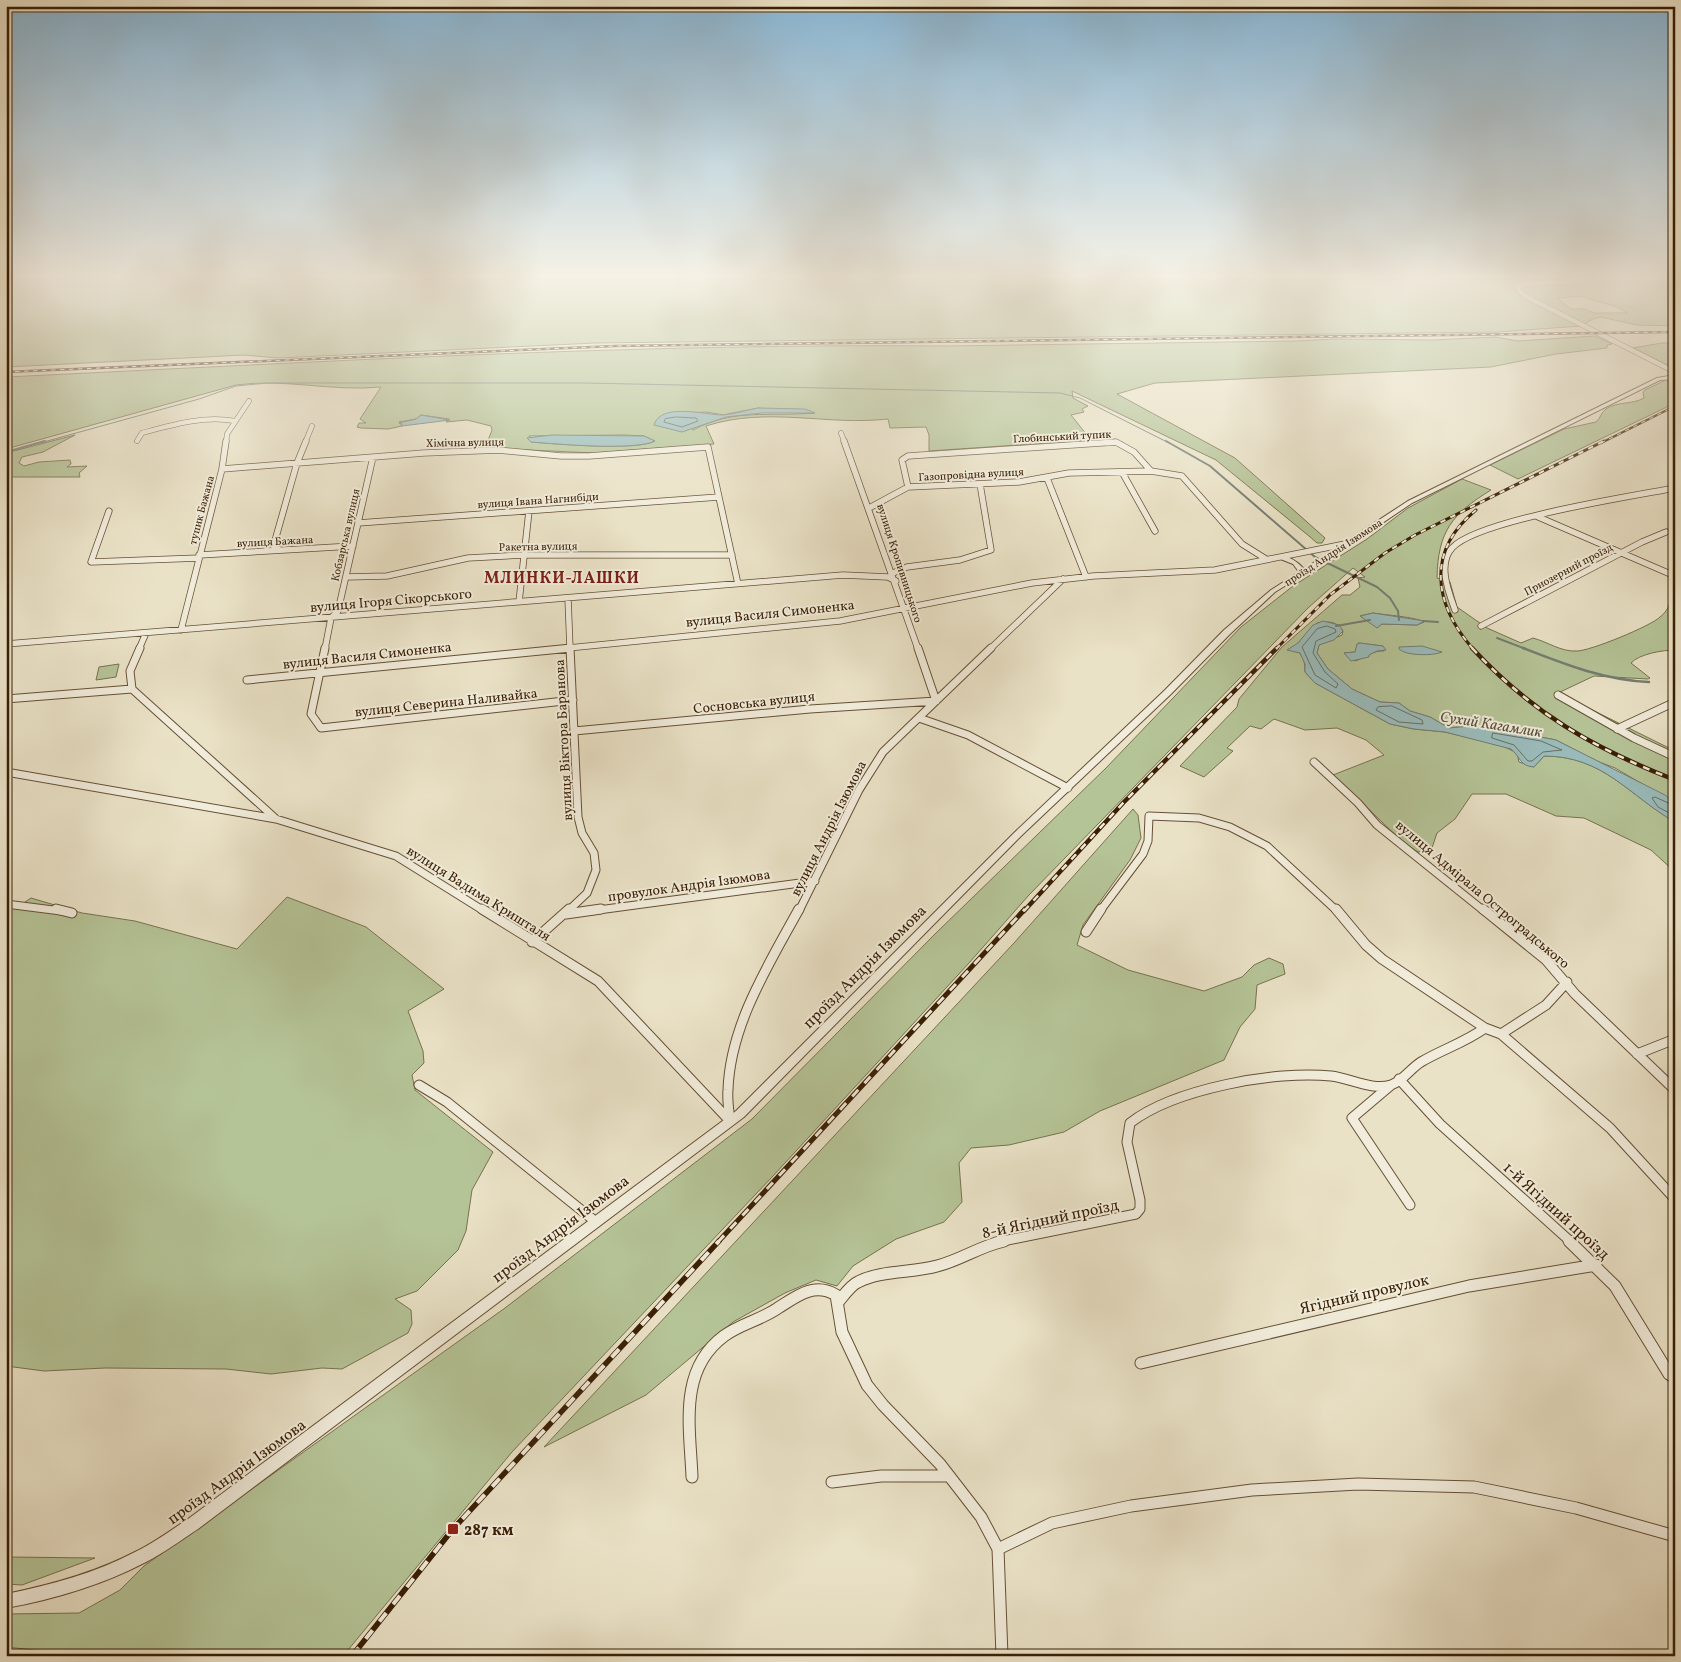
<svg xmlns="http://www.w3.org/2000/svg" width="1681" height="1662" viewBox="0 0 1681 1662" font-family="Vollkorn,serif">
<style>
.green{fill:#b5c497;stroke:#78724e;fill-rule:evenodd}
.water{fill:#9abcbc;stroke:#747d72}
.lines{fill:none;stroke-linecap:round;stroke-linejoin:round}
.shore{stroke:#6a6e60;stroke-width:1}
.stream-far2{stroke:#747d72;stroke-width:1}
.stream-far1{stroke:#747d72;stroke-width:2}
.stream{stroke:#747d72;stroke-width:2.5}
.minor-far4-casing{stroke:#665035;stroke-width:5.5}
.minor-far3-casing{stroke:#665035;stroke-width:7}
.minor-far2-casing{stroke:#665035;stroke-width:9}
.minor-far1-casing{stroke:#665035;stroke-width:11}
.minor-casing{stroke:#665035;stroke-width:13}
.tertiary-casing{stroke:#665035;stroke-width:2}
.minor-far4{stroke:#f1ecdb;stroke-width:4.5}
.minor-far3{stroke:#f1ecdb;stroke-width:5.5}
.minor-far2{stroke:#f1ecdb;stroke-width:7}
.minor-far1{stroke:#f1ecdb;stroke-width:9}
.minor{stroke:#f1ecdb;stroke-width:11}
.tertiary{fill:#f1ecdb;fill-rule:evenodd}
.rail-far4-casing{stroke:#3a1f04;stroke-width:2.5}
.rail-far3-casing{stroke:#3a1f04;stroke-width:3}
.rail-far2-casing{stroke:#3a1f04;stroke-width:4.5}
.rail-far1-casing{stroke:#3a1f04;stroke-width:5}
.rail-casing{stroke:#3a1f04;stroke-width:5.5}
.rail-far4{stroke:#f1ecdb;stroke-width:1;stroke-dasharray:4.5;stroke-linecap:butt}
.rail-far3{stroke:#f1ecdb;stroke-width:2;stroke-dasharray:5.5;stroke-linecap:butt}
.rail-far2{stroke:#f1ecdb;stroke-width:2.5;stroke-dasharray:7;stroke-linecap:butt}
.rail-far1{stroke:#f1ecdb;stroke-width:3;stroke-dasharray:9;stroke-linecap:butt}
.rail{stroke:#f1ecdb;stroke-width:4;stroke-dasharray:11;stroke-linecap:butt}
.poi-dot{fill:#8f2418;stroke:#f1ecdb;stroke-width:2}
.labels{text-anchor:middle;stroke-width:4;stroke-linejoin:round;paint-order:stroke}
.far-street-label{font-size:11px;fill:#3a1f04;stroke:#f1ecdb}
.street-label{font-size:14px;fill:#3a1f04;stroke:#f1ecdb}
.water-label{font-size:15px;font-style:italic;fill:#574e3b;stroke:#f1ecdb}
.far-district-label{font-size:16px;font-weight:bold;letter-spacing:1px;fill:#7a1f14;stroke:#f1ecdb}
.near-street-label{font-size:16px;fill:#3a1f04;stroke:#f1ecdb}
.near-poi-label{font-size:16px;font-weight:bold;fill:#3a1f04;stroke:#f1ecdb;text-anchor:start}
</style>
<rect width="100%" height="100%" fill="#eae2c7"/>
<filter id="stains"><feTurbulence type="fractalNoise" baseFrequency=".004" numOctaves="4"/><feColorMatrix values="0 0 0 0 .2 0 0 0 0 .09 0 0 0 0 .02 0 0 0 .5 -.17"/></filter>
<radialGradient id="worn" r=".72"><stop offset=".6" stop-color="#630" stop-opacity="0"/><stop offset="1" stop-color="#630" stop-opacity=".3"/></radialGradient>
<path class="green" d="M6,279H1593L1596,282L1675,280V326L1637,325L1601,317L1593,319L1581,326L1498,332L595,343L278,358L244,355L6,367ZM1582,296C1599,304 1611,302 1628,313H1594L1585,309H1571L1557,298Z
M1595,336L1612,344L1607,345V348L1556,354L1491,367L1155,383L1117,394L1235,458L1325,538L1322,543H1317L1309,536L1216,460L1072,391L1073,398L1088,406L1082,409L1084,412L1071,415L1091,440L929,451V435L926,427L890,428L888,419C826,426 768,406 706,426L714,444L594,453L485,448L492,430L491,426L467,420L446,422L449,419L421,415L416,419L399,422L402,426L388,429L361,428L357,427L359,423H366L360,419L381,387C332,392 285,378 236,385L6,449V377C320,362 633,343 947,346L1297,341L1333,339L1433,340L1496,337L1518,341ZM758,408L814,413C769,417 735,408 693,430L692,413L706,412L723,415ZM624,435L644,436L655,441C637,451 555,444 531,442L529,436Z
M1662,343H1675V369L1633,348Z
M1670,378H1675V403L1518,479L1490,465L1564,429L1596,422C1601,418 1601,412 1606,409C1618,401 1632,405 1644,398L1643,392L1645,390Z
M75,435L43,452L22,457L19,463L24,466L39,462L70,460L71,464L67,467L87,466L79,473L80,477H6V453Z
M1462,479L1491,490C1452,514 1438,531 1437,578L1450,582L1457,607L1487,628L1521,643L1533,638C1548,642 1561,652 1577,651C1590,651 1651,626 1660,617C1665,613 1669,608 1670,601L1675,605V650C1663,650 1639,654 1631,663L1650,678L1648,679L1594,676L1558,693L1675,751V803L1615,768L1594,760L1556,740L1494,728L1470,726L1449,728L1430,717L1410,711L1399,703L1380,702L1352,689L1328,669L1317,653L1319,645L1342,635L1343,631C1336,621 1329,621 1317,623L1298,643L1295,651C1304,653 1305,664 1305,672L1315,683L1390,724L1414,729L1445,732L1503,746L1517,753L1519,762L1534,767L1544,756C1604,756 1629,796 1675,822V872L1651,850L1584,818L1556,816L1506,794H1472L1455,819L1437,833L1431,851L1418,852L1405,844L1333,775L1384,755L1366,740L1337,728L1305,730L1274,719L1261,729L1250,726L1227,748L1233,751L1204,777L1180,766L1237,707L1239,699L1282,647L1342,595H1350L1360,587L1358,578L1365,577L1353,568L1308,608L1029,895L969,963L773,1176L512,1452L343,1656H92L6,1647V1614L79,1613L120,1590L144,1566L505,1308L752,1119L935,934L1106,768L1241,627L1293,586L1367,539L1408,508ZM1373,613C1385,615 1416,617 1424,622L1417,625L1382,624L1378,627L1360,616ZM1358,643L1383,646L1384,651C1373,650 1365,658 1355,661L1344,653L1355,652Z
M119,664L116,677L96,680L99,667Z
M1133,809L1138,815L1141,838L1130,860L1083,925L1077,945L1128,970L1204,991L1242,977L1254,965L1269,958L1283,964L1285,974L1257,985L1255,1009L1240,1027L1224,1060L1100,1111L1064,1132L1009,1145L971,1148L959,1163L962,1202L944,1222L896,1239L853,1266L837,1286L816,1280L785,1293L733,1322L646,1395L544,1447L1014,943Z
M287,897L366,927L444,989L408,1011L423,1051L424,1063L412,1075L415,1090L493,1152L472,1190L466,1231L458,1250L417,1291L395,1299L411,1310L412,1324L408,1333L342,1369L322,1368L271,1374L226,1369L105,1368L44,1371L6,1366V900L22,904L31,898L82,913L135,921L237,949Z
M6,1557H9L95,1558L22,1585L6,1584Z"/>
<path class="water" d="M758,408L805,409L815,413H762L726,417L682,432L654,425C661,402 705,415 723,415C734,414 747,410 758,408Z
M421,415L450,420L402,426V424L399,423L416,419Z
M552,435L644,436L655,441C635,451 557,444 531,442L527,438Z
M1373,613L1425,621L1417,625L1382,624L1377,628L1360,616Z
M1323,621L1339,625L1343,631L1334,640L1319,645L1317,653L1328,669L1352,689L1380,702L1399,703L1410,711L1430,717L1449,728L1470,726L1494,728L1556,740L1665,795L1675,803V822C1629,796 1604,756 1544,756L1534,767C1519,766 1521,757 1511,749L1445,732L1414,729L1390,724L1315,683L1305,672V664L1300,653L1287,650L1298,643L1313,625Z
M1360,643L1383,646L1386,650L1377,651L1369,655V657L1351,661L1344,653L1355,652L1357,644Z
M1422,646L1442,652C1433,656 1406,656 1399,649V647Z"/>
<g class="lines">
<path class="shore" d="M676,417L696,418L698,421L682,427L664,422L665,419Z
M1327,626L1335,629L1336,632L1316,641L1313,653L1325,672L1338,684L1336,688L1315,675L1302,647L1317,629Z
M1392,706L1422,720L1423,724L1399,722L1376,710L1378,707Z
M1493,733L1541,741L1562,750L1543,752L1532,761H1528L1514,745L1492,738Z
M1675,806L1655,797L1652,798L1658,807L1675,816"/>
<path class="stream-far2" d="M40,443L199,399L236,386L268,383H585L1060,393L1080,398L1169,443"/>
<path class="stream-far1" d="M1166,441L1210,466L1315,557L1377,587L1390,598L1398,611L1399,620
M6,452L45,441
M1423,621L1438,622
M1336,626L1370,620
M1497,638L1526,649"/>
<path class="stream" d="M1523,648C1564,664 1604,680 1649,682"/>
<g class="minor-far4-casing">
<path id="minor-far4" d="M1592,280L1526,284L1518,287L1519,291L1529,298L1675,372
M841,433L845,443
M137,441L142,433C171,425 205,415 235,421
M226,443L227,434L249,401
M305,443L312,426
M1106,443H1117"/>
</g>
<g class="minor-far3-casing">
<path id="minor-far3" d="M844,441L918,649
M222,469L424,453L498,450L561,456H589L708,447L738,584
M1122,472L1155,531
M1047,478L1086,577
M908,487L902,460L908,456L1116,442L1134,452L1151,471L1182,476L1242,544L1266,559
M871,507L908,487L1019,482L1069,473L1151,471
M109,511L91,562L199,558
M1536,516L1675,576
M358,523L719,497
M280,550L274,547L276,537L297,463L306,441
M199,555L353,546
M893,573L907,567L960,560L991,550L980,484
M346,577L387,576L468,558L524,555H732
M568,598L570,649
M519,602L529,511
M1455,610C1449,593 1437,564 1452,548C1477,520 1633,496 1675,488
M1481,626L1642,542L1666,532
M181,630L222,469L226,441
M6,644L843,575L888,577L896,581
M139,649L146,633
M325,649L331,618L338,611L373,457
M558,649L840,621L1032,583L1093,576L1215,570L1350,543
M990,649L1063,579"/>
</g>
<g class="minor-far2-casing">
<path id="minor-far2" d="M140,648L130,671L132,689L275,818
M325,648L311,714L321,728L573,700
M247,680L571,648
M1558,695L1634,738L1675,757
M6,699L132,689
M919,718L968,735L1068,788
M1617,729L1675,702
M574,731L810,709L936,701L918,648
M1314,762L1358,803L1377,825L1484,911
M6,772L276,819L396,856L484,911
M6,904L61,911
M568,911L587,893L596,870L594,853L582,833L578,817L570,648
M591,911L815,881
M799,911L859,790L883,752L991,648
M1100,911L1143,854L1148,841L1149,816L1199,818L1230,827L1267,846L1337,911"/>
</g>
<g class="minor-far1-casing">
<path id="minor-far1" d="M56,909L72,913
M482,909L598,981L730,1121
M1336,909L1366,945L1382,959L1485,1028L1501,1034L1610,1128L1675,1199
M1483,909L1546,960L1575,994L1675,1090
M566,914L601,909
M1086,932L1101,909
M532,942L569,909
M1501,1034L1546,1005L1567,982
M1637,1054L1675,1039
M1399,1079L1440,1124L1571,1242
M419,1085L447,1102L596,1222
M1391,1085L1352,1118L1410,1205
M730,1121C729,1111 727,1100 728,1090C730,1025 769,964 799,909
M998,1242L1136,1214L1140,1209V1200L1127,1142L1130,1123C1174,1089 1276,1070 1331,1076C1350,1078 1372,1091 1391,1085C1403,1081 1411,1068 1421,1062C1443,1049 1464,1043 1485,1028"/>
</g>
<g class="minor-casing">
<path id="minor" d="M1569,1241L1615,1286L1669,1374L1675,1378
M839,1301C844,1295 851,1285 858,1282C881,1270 913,1273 937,1266C961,1260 980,1246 1004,1241
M1141,1363L1469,1286L1596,1265
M692,1477C690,1427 678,1370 724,1336C740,1324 761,1320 778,1308C797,1296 814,1282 836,1295L842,1332L867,1385L883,1405L940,1464L981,1517L998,1549L1002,1656
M832,1482L881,1476H949
M998,1549L1052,1523L1131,1506L1252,1490L1358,1484L1474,1487L1576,1508L1675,1536"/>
</g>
<g class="tertiary-casing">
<path id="tertiary" d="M1675,375V379L1660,380L1412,503L1335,555L1275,592L1230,634L1171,694L1021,836L744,1117L198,1529C181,1540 164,1553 146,1562C102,1585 55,1599 6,1608V1594C51,1585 95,1573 135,1552C154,1543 171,1530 188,1519L736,1111L1015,832L1165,690L1224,630L1271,590L1299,572L1293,564L1278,558V556C1288,555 1297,561 1304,569L1408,501L1657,378Z"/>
</g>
<use href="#minor-far4" class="minor-far4"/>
<use href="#minor-far3" class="minor-far3"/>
<use href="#minor-far2" class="minor-far2"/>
<use href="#minor-far1" class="minor-far1"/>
<use href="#minor" class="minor"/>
<use href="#tertiary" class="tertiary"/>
<g class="rail-far4-casing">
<path id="rail-far4" d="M6,372L615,346L1675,332
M1601,443L1675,406"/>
</g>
<g class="rail-far3-casing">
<path id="rail-far3" d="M1276,649L1330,595L1385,553L1415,535L1604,441
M1473,649C1433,603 1426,551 1476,510"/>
</g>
<g class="rail-far2-casing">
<path id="rail-far2" d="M1472,648C1532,713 1593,748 1675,780
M1024,911L1123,803L1277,648"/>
</g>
<g class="rail-far1-casing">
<path id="rail-far1" d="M718,1242L1025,909"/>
</g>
<g class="rail-casing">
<path id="rail" d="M352,1656L453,1529L719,1241"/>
</g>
<use href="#rail-far4" class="rail-far4"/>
<use href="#rail-far3" class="rail-far3"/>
<use href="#rail-far2" class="rail-far2"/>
<use href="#rail-far1" class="rail-far1"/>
<use href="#rail" class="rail"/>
</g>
<linearGradient id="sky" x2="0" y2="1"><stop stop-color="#89b7d6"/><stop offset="0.54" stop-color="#f6f2e6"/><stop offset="1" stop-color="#f6f2e6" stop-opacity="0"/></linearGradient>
<rect width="1681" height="512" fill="url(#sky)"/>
<rect class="poi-dot" x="447" y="1523" width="12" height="12" rx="2.5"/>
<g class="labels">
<g class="far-street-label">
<text transform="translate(1062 436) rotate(-3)" y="4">Глобинський тупик</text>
<text transform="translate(465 442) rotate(-1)" y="4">Хімічна вулиця</text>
<text transform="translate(971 474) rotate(-3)" y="4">Газопровідна вулиця</text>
<text transform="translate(538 500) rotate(-4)" y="4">вулиця Івана Нагнибіди</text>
<text transform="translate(201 510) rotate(-75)" y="4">тупик Бажана</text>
<text transform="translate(345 535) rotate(-77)" y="4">Кобзарська вулиця</text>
<text transform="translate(275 541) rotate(-3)" y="4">вулиця Бажана</text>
<text transform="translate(538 546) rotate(-1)" y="4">Ракетна вулиця</text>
<text transform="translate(1333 552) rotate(-33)" y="4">проїзд Андрія Ізюмова</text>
<text transform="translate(900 563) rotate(72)" y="4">вулиця Кропивницького</text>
<text transform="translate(1568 569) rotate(-28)" y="4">Приозерний проїзд</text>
</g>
<g class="street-label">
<text transform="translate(391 600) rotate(-5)" y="5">вулиця Ігоря Сікорського</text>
<text transform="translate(770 613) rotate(-6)" y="5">вулиця Василя Симоненка</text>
<text transform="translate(367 655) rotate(-6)" y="5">вулиця Василя Симоненка</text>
<text transform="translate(446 702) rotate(-6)" y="5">вулиця Северина Наливайка</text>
<text transform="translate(754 702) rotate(-6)" y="5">Сосновська вулиця</text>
<text transform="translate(563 740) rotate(-93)" y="5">вулиця Віктора Баранова</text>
<text transform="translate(828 828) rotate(-63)" y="5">вулиця Андрія Ізюмова</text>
<text transform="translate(689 885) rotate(-8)" y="5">провулок Андрія Ізюмова</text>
<text transform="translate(479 893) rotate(32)" y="5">вулиця Вадима Кришталя</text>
<text transform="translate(1483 894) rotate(40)" y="5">вулиця Адмірала Остроградського</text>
</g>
<g class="water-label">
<text transform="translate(1491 724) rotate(9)" y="5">Сухий Кагамлик</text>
</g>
<g class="far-district-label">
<text x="562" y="583">МЛИНКИ-ЛАШКИ</text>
</g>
<g class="near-street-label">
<text transform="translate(864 966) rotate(-45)" y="6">проїзд Андрія Ізюмова</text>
<text transform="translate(1557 1210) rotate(42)" y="6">1-й Ягідний проїзд</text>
<text transform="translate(1050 1218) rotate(-12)" y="6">8-й Ягідний проїзд</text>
<text transform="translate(560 1228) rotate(-37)" y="6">проїзд Андрія Ізюмова</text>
<text transform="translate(1364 1293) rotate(-13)" y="6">Ягідний провулок</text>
<text transform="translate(236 1471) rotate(-36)" y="6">проїзд Андрія Ізюмова</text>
</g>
<g class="near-poi-label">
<text x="464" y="1535">287 км</text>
</g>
</g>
<rect width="1681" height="1662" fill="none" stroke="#eae2c7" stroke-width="25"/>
<rect x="8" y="8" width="1666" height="1647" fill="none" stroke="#3a1f04" stroke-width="2.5"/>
<rect x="12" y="12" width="1656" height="1637" fill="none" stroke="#3a1f04"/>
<rect width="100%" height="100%" filter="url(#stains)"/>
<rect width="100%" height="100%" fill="url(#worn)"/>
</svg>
